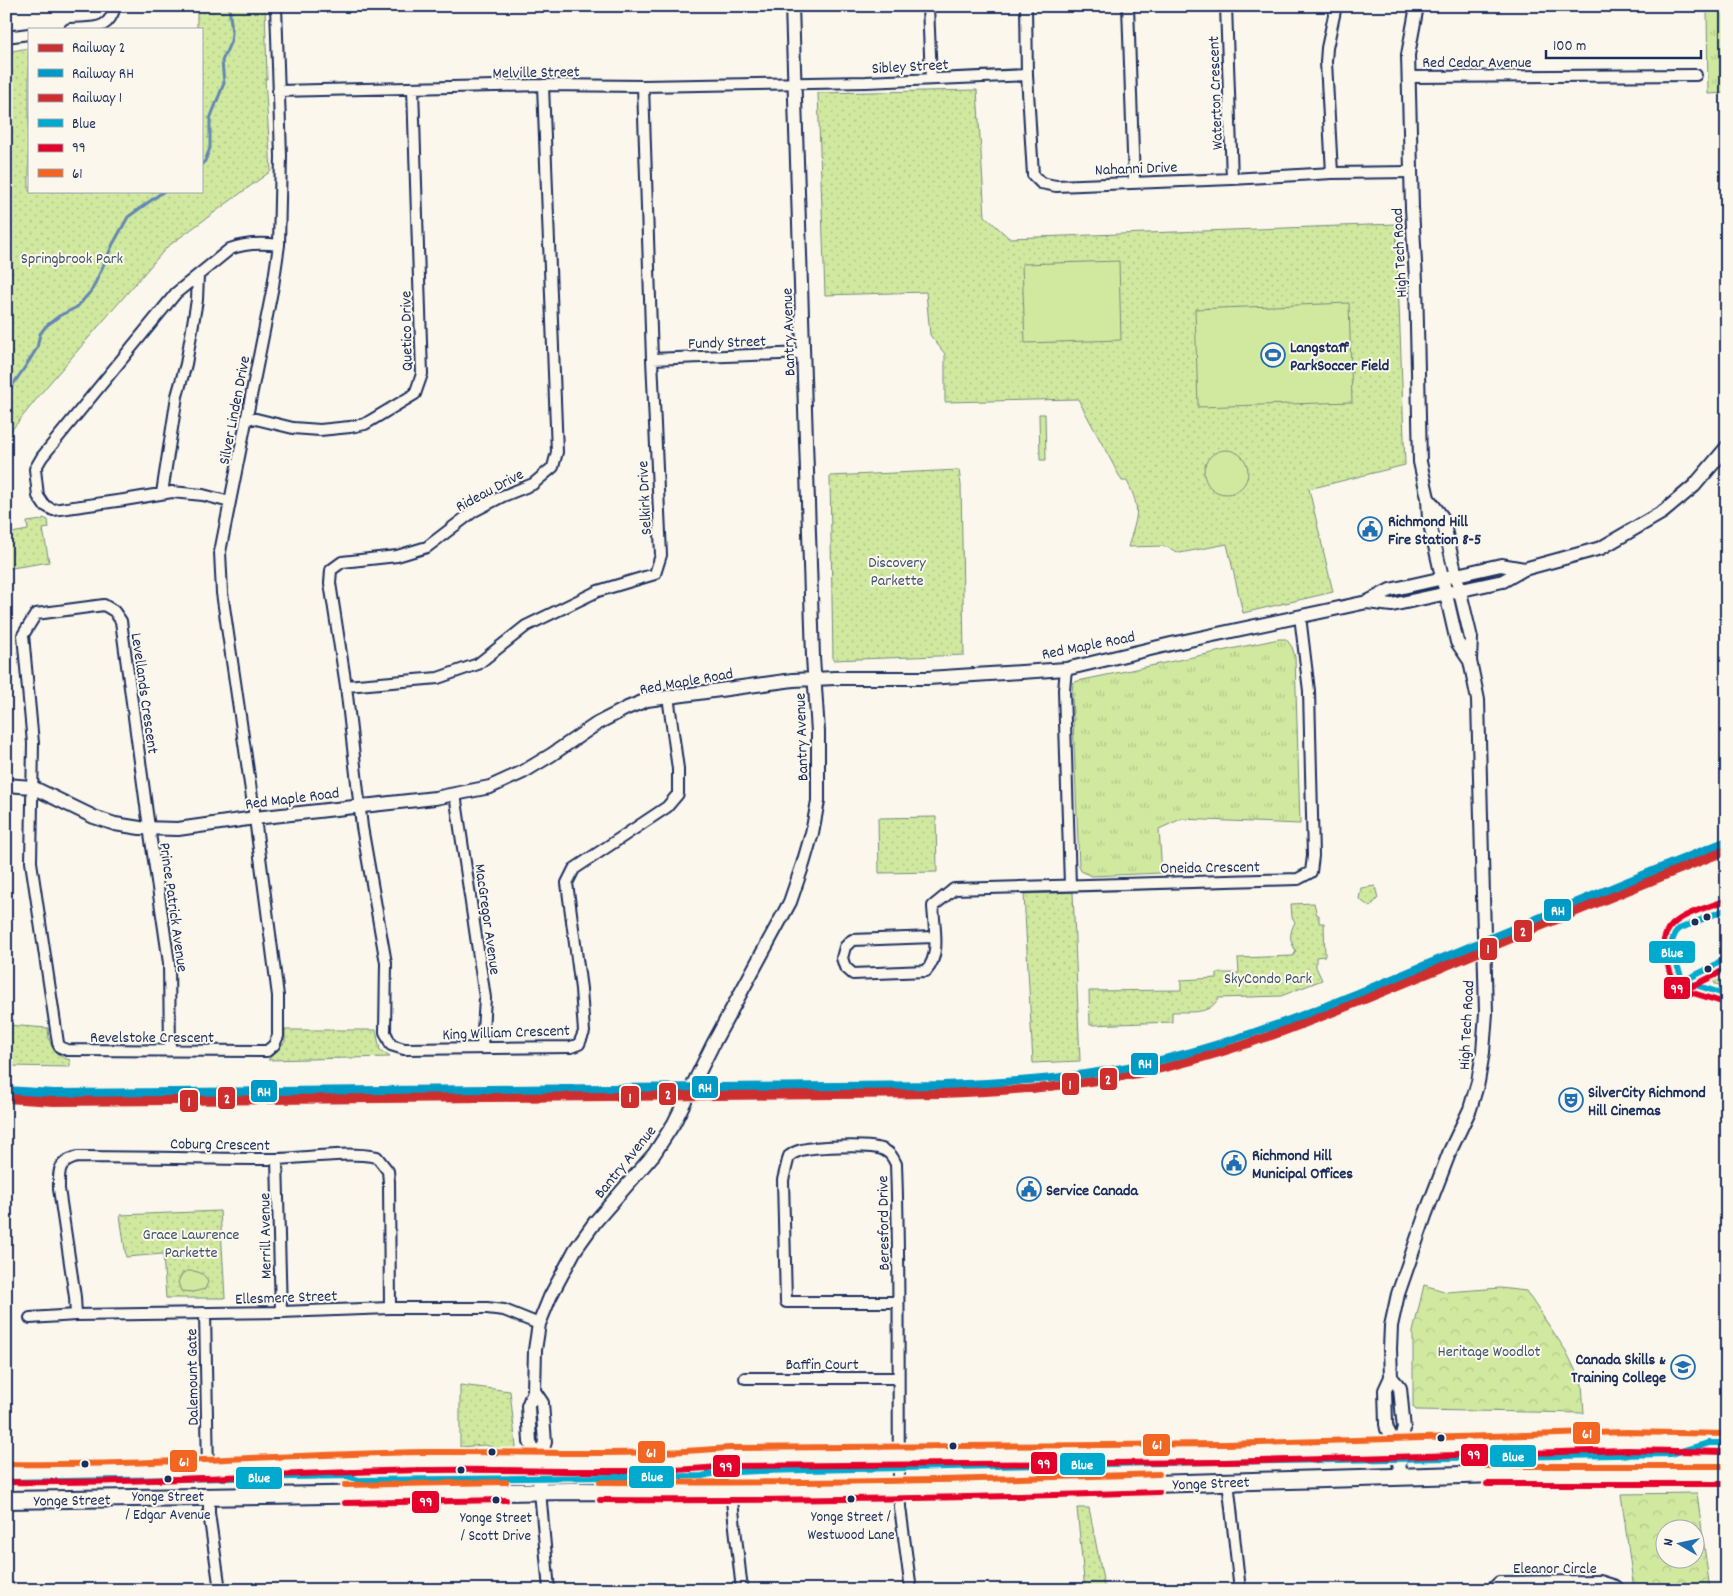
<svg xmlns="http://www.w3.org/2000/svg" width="1733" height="1596" viewBox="0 0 1733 1596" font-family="Dekko,sans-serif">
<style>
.grass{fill:url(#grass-tufts);stroke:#768c7e}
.forest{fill:url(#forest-crowns);stroke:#768c7e;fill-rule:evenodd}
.park{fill:url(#park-dots);stroke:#768c7e}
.pitch{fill:#d0e99f;stroke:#768c7e}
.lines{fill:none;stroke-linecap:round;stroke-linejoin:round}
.stream{stroke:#6386b4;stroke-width:3}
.minor-casing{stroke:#1b2f5e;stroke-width:14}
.tertiary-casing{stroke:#1b2f5e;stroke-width:16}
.primary-casing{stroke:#1b2f5e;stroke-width:20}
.minor{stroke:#fbf7ec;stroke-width:10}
.tertiary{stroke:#fbf7ec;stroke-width:12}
.primary{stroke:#fbf7ec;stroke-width:16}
.bus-1-casing{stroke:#fbf7ec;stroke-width:10}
.bus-2-casing{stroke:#fbf7ec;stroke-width:10}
.bus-3-casing{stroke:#fbf7ec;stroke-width:10}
.bus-1{stroke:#00a9ce;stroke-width:6}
.bus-2{stroke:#e4002b;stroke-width:6}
.bus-3{stroke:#f26522;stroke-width:6}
.rail-1-casing{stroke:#fbf7ec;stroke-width:11}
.rail-2-casing{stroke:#fbf7ec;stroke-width:11}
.rail-3-casing{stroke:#fbf7ec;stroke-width:11}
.rail-1{stroke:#cf2e2f;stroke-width:8}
.rail-2{stroke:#009ac7;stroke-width:8}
.rail-3{stroke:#cf2e2f;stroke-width:8}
.bus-dot{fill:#1b2f5e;stroke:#fbf7ec;stroke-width:2}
.labels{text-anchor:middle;stroke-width:4;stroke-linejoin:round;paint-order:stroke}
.bus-label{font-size:15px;fill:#1b2f5e;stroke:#fbf7ec}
.street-label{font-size:16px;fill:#1b2f5e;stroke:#fbf7ec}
.park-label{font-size:16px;fill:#3f546b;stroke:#fbf7ec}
.poi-label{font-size:16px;font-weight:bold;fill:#1b2f5e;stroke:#fbf7ec;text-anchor:start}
.line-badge{stroke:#fbf7ec;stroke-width:2}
.badge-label{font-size:14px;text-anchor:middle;font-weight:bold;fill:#fff}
</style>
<defs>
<pattern id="grass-tufts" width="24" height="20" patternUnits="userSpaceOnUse" patternTransform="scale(1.25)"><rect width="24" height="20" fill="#d0e99f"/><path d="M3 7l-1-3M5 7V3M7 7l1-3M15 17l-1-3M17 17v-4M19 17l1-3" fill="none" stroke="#b2c88b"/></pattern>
<pattern id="forest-crowns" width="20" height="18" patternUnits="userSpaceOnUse" patternTransform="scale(1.25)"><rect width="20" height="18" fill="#d0e99f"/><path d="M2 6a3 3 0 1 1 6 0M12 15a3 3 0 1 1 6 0" fill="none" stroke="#b2c88b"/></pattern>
<pattern id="park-dots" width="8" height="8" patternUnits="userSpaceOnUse" patternTransform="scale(1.25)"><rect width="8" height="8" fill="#d0e99f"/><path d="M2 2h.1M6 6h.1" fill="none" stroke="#b2c88b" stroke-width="1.8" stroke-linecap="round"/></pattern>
</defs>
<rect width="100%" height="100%" fill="#fbf7ec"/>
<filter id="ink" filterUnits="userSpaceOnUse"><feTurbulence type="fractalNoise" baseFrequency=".02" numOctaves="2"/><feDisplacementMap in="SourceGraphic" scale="10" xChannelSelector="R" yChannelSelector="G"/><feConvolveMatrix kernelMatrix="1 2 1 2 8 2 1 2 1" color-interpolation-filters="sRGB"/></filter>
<g filter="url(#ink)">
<path class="grass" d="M1707,6H1727V93L1708,94Z
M1279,639H1286L1292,647L1295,657L1300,824L1181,819L1159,829L1162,873L1092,876L1081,871L1079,866L1072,693L1073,683L1078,681Z
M1727,966V987L1715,984L1711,976L1712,972Z"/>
<path class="forest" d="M1424,1285L1447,1292L1500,1288L1526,1291L1566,1351L1582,1384L1584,1413L1416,1410L1413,1407V1332Z
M1697,1493L1710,1590H1634L1621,1494ZM1666,1528H1696V1558H1666Z"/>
<path class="park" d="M197,6H265L267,79H265L271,171L167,247L47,386L6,437V52L29,48V191H201V29H197Z
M977,90L985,216L1009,238L1396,224L1405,465L1309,489L1333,592L1243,613L1227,544L1180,553L1164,546L1128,547C1137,516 1142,511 1127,481H1122L1078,399L945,402V354L930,335L926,292L825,295L818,93Z
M959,470L961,485L964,655L833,660L830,476Z
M43,518L48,520L49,528L43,529L49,562L6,569V534L28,530L27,522L42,520Z
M936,817L937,872L879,873L878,818Z
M1375,886L1378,898L1370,907L1359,899L1361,888Z
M1073,892L1080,1061L1033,1063L1024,894Z
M1314,903L1317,915H1319V923H1324L1325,956L1316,957V967L1322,980L1281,996L1219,998C1208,1016 1191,1011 1172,1012V1022L1090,1025L1089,991L1181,990V980L1217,978V973H1239L1238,958L1293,956L1296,951C1289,940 1289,934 1295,922L1292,917L1291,904Z
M6,1025L48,1028C49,1045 53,1055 70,1060V1067L6,1066Z
M285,1030H376L380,1050L390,1057L268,1060L285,1042Z
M220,1211L225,1298H166L163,1254L126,1257L120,1215Z
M460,1385L510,1391L516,1447L508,1451L485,1445L460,1447Z
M1077,1508H1089L1105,1590H1085Z"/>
<path class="pitch" d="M1119,261L1121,340L1025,343L1022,264Z
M1349,303L1352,402L1198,407L1195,309Z
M1039,414H1045L1046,460H1040Z
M1204 472a22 22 0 1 1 44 0a22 22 0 1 1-44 0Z
M187,1271C197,1271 204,1272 208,1282L205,1289L193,1292L181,1291L178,1282L182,1274Z"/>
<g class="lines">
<path class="stream" d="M201,165L205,161L210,148V119L224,83L222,61L231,41L232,33L229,6
M6,395L29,361L37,348L40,334L46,326L59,316L77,307L92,290L113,244L128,217L164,191"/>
<g class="minor-casing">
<path id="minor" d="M928,6L931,78
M1026,6L1027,75L1033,175L1041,183L1056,186L1232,179L1332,173L1412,172
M1128,6L1134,182
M1226,6L1232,179
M70,29C93,27 109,32 115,6
M6,37L29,34
M1409,77L1696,75
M543,85L557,452L553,467L533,484L503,496L474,511L427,547L397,556L342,562L331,570L330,583L346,686L362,827L386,963L385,1032L391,1045L404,1049L571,1047L579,1044L584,1032L581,989L567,883L574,869L667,807L678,794V769L668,696
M278,91L543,85L643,86L866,82L1027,75
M1332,173L1326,62L1327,48L1336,6
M652,359L804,353
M248,417L293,428L320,430L350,427L365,424L415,394L422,374L413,88
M162,493L177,396L186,364L197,300L198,275
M230,502L203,495L172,492L124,500L53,510L44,505L38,496L35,469L42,457L176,293L230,249C245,243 263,243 279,245
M1066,669L1064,690L1070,885
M346,686L438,678L478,664L526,626L598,591L655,574L661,555L652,359L643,86
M455,794L485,998L482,1048
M934,937L852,940L845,947L842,958L845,967L853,974L926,971C941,955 934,928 933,906L954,889L1298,879L1311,872L1313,856L1309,691L1300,616
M170,1050L169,963L147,813L121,621L114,611L104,605L36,614L23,635L33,743L31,862L58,1043L60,1047L67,1050L267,1051L274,1045L278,1036V996L255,818L222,593L220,552L273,286L279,245L281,156L276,6
M277,1159L281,1312
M897,1302H786L783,1180L789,1156C791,1155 793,1153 796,1152C807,1146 872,1144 884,1150C891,1153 893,1158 896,1164C900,1269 898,1375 899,1480L900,1507L911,1590
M205,1313L208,1470
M76,1315L75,1297L59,1189C59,1170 57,1163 77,1157C143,1157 209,1159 275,1159C309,1158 344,1151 377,1157L388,1171L389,1182L390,1308
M30,1318L76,1315L281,1312L390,1308H487L504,1310L539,1324
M745,1378H898
M1228,1481L1240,1590
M540,1491L549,1590
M731,1492L742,1590
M209,1496V1513L220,1590
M1491,1590L1499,1582L1600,1581L1616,1586L1620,1590"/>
</g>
<g class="tertiary-casing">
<path id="tertiary" d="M1417,6L1408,55L1412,208L1416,281L1420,462L1428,498L1429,520L1457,642L1470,661
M1367,602L1392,605L1503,581L1524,569L1601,548L1663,512L1694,486L1727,447
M6,785L32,787L94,817L115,824L140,828L178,829L255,818L435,798L490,787L523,772L551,755L598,723L627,708L647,700L793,680L835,678H928L1066,669L1171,644L1367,602L1390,590L1501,565L1524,569
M1391,1377L1400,1388L1404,1429L1397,1448
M534,1391L542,1403L545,1442L539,1462
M1401,1477L1397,1448L1387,1429L1386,1424L1385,1390L1391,1377L1390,1349L1391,1326L1398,1294L1426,1213L1450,1151L1470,1109L1478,1082L1483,1052L1486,1013L1478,700L1470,661L1471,638L1442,517L1428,498
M540,1491L539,1462L530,1442L528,1406L534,1391L535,1350L539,1324L550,1297L575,1250L595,1222L654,1154L674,1123L713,1044L790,902L803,864L812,833L818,801V732L813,657L792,6"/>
</g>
<g class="primary-casing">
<path id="primary" d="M6,1473L78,1474L426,1461L571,1462L699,1460L729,1457L1225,1453L1626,1441L1727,1443
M6,1500L571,1491L731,1492L873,1489H980L1497,1474L1727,1475"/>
</g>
<use href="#minor" class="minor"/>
<use href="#tertiary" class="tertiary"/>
<use href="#primary" class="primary"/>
<g class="bus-1-casing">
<path id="bus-1" d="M1727,909L1679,929L1675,934L1672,941L1671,949L1683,981L1727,995
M1683,981L1712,967L1727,956
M6,1482L347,1476L359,1480L702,1476L716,1473L759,1471C1063,1465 1367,1457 1671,1454L1709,1443H1727"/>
</g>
<g class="bus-2-casing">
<path id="bus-2" d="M1724,901C1693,913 1651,920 1667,962C1670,971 1672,981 1677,988L1725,1003
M1687,989L1717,974L1727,967
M6,1482C147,1484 286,1472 427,1470C527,1468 629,1476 729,1466L1225,1462L1626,1450L1727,1452
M1487,1484H1727
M600,1500C786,1501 973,1498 1159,1492
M345,1503L506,1500"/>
</g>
<g class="bus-3-casing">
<path id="bus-3" d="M6,1464C146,1466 286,1454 426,1452C527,1451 628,1457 729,1448L1225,1444L1626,1432L1727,1434
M1487,1466H1727
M600,1482C786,1484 973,1480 1159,1474
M345,1485L506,1482"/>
</g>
<use href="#bus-1" class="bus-1"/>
<use href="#bus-2" class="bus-2"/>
<use href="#bus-3" class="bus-3"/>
<g class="rail-1-casing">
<path id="rail-1" d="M6,1097L53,1100L950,1091L1032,1089L1108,1079L1162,1068L1242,1045L1268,1036L1727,847"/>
</g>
<g class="rail-2-casing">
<path id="rail-2" d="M6,1090L54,1093L943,1085C1018,1082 1093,1077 1165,1059C1258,1036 1347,998 1435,961C1532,921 1629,880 1727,841"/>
</g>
<g class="rail-3-casing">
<path id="rail-3" d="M6,1099L54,1102L943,1094C1018,1091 1093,1085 1165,1068C1258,1046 1347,1007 1435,971C1532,930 1629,890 1727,851"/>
</g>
<use href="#rail-1" class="rail-1"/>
<use href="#rail-2" class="rail-2"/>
<use href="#rail-3" class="rail-3"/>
</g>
</g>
<defs>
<g id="stadium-ring" transform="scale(1.25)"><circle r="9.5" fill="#fbf7ec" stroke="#1f6fb2" stroke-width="1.5"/><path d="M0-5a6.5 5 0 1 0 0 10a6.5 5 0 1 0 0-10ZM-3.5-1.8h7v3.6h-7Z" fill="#1f6fb2"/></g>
<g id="civic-ring" transform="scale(1.25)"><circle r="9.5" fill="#fbf7ec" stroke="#1f6fb2" stroke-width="1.5"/><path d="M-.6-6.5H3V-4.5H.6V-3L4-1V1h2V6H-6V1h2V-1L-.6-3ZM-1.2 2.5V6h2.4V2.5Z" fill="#1f6fb2"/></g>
<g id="theatre-ring" transform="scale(1.25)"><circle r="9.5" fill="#fbf7ec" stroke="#1f6fb2" stroke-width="1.5"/><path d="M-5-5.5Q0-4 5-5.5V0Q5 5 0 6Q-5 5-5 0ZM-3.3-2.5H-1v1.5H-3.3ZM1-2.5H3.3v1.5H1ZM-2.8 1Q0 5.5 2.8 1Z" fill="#1f6fb2"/></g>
<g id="university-ring" transform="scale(1.25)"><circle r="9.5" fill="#fbf7ec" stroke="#1f6fb2" stroke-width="1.5"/><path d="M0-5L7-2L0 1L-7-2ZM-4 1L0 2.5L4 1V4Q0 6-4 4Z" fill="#1f6fb2"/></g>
</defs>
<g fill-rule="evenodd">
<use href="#stadium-ring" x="1273" y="355"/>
<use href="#civic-ring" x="1370" y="529"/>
<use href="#theatre-ring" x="1571" y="1100"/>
<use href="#civic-ring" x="1234" y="1163"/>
<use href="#civic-ring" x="1029" y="1189"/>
<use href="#university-ring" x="1683" y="1367"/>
</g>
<g class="bus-dot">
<circle cx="1707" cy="917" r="4.5"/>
<circle cx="1695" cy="922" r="4.5"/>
<circle cx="1708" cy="969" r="4.5"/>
<circle cx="1441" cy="1438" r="4.5"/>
<circle cx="953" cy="1446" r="4.5"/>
<circle cx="492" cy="1452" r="4.5"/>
<circle cx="85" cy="1464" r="4.5"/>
<circle cx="461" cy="1470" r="4.5"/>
<circle cx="168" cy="1479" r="4.5"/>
<circle cx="851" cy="1499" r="4.5"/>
<circle cx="496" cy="1500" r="4.5"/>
</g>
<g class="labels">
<g class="bus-label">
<text x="168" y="1501">Yonge Street<tspan x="168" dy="18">/ Edgar Avenue</tspan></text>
<text x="851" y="1521">Yonge Street /<tspan x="851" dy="18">Westwood Lane</tspan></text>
<text x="496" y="1522">Yonge Street<tspan x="496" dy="18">/ Scott Drive</tspan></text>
</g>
<g class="street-label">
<text x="1477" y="67">Red Cedar Avenue</text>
<text transform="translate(910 65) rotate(-3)" y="6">Sibley Street</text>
<text transform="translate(536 71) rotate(-1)" y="6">Melville Street</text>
<text transform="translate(1214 93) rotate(-92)" y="6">Waterton Crescent</text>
<text transform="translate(1136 167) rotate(-2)" y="6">Nahanni Drive</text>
<text transform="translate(1398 253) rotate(-93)" y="6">High Tech Road</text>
<text transform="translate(405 331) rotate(-91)" y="6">Quetico Drive</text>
<text transform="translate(787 332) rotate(-92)" y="6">Bantry Avenue</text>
<text transform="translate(727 341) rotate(-2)" y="6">Fundy Street</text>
<text transform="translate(233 410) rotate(-79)" y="6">Silver Linden Drive</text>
<text transform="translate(489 489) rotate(-28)" y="6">Rideau Drive</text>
<text transform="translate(643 498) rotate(-93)" y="6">Selkirk Drive</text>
<text transform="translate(1088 644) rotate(-11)" y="6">Red Maple Road</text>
<text transform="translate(686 680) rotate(-10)" y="6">Red Maple Road</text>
<text transform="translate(146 693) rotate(82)" y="6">Levellands Crescent</text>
<text transform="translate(800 737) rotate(-92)" y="6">Bantry Avenue</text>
<text transform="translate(292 797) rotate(-7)" y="6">Red Maple Road</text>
<text transform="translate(1210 866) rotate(-1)" y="6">Oneida Crescent</text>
<text transform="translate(175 907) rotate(82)" y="6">Prince Patrick Avenue</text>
<text transform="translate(489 919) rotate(82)" y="6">MacGregor Avenue</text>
<text transform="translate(1465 1025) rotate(-87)" y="6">High Tech Road</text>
<text transform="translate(506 1031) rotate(-2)" y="6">King William Crescent</text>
<text x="152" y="1042">Revelstoke Crescent</text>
<text transform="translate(220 1143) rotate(1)" y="6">Coburg Crescent</text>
<text transform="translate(624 1161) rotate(-51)" y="6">Bantry Avenue</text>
<text transform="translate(882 1223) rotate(-91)" y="6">Beresford Drive</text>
<text transform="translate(264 1236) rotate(-91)" y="6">Merrill Avenue</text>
<text transform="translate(286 1296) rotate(-2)" y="6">Ellesmere Street</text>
<text x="822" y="1369">Baffin Court</text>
<text transform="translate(191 1377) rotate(-91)" y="6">Dalemount Gate</text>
<text transform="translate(1211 1482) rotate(-2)" y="6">Yonge Street</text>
<text transform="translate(72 1499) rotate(-1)" y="6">Yonge Street</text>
<text x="1555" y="1573">Eleanor Circle</text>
</g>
<g class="park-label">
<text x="72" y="263">Springbrook Park</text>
<text x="897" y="567">Discovery<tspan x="897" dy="18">Parkette</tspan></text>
<text x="1268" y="983">SkyCondo Park</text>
<text x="191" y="1239">Grace Lawrence<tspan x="191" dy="18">Parkette</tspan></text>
<text x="1489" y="1356">Heritage Woodlot</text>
</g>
<g class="poi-label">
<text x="1290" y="352">Langstaff<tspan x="1290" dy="18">ParkSoccer Field</tspan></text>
<text x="1388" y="526">Richmond Hill<tspan x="1388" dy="18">Fire Station 8-5</tspan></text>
<text x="1588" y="1097">SilverCity Richmond<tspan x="1588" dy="18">Hill Cinemas</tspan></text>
<text x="1252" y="1160">Richmond Hill<tspan x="1252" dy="18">Municipal Offices</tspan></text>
<text x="1046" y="1195">Service Canada</text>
<text x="1666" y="1364" text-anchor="end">Canada Skills &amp;<tspan x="1666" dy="18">Training College</tspan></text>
</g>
</g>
<g class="line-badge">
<rect x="1543" y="898" width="29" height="24" rx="5" fill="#009ac7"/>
<rect x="1513" y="919" width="20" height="24" rx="5" fill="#cf2e2f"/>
<rect x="1479" y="937" width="19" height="24" rx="5" fill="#cf2e2f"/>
<rect x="1648" y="940" width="48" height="24" rx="5" fill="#00a9ce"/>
<rect x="1663" y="976" width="28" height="24" rx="5" fill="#e4002b"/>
<rect x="1130" y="1052" width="29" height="24" rx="5" fill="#009ac7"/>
<rect x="1099" y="1067" width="19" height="24" rx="5" fill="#cf2e2f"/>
<rect x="1061" y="1072" width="19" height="24" rx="5" fill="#cf2e2f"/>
<rect x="691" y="1075" width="28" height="24" rx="5" fill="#009ac7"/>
<rect x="250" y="1079" width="28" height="24" rx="5" fill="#009ac7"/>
<rect x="658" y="1082" width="19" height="24" rx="5" fill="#cf2e2f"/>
<rect x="620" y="1085" width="20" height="24" rx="5" fill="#cf2e2f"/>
<rect x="217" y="1086" width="19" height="24" rx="5" fill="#cf2e2f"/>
<rect x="179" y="1089" width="20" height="24" rx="5" fill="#cf2e2f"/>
<rect x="1572" y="1421" width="29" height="24" rx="5" fill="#f26522"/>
<rect x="1142" y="1433" width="29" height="24" rx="5" fill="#f26522"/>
<rect x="637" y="1440" width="29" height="24" rx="5" fill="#f26522"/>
<rect x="1460" y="1443" width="29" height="24" rx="5" fill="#e4002b"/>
<rect x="1489" y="1444" width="48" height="24" rx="5" fill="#00a9ce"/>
<rect x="169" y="1449" width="29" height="24" rx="5" fill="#f26522"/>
<rect x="1030" y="1451" width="28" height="24" rx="5" fill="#e4002b"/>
<rect x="1059" y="1452" width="47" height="24" rx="5" fill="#00a9ce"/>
<rect x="712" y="1454" width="29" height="24" rx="5" fill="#e4002b"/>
<rect x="628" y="1465" width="47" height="24" rx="5" fill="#00a9ce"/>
<rect x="235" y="1466" width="48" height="24" rx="5" fill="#00a9ce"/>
<rect x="411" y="1490" width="29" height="24" rx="5" fill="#e4002b"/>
</g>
<g class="badge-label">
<text x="1558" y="915">RH</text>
<text x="1523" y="936">2</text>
<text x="1488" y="953">1</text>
<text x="1672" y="957">Blue</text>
<text x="1677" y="993">99</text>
<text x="1145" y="1068">RH</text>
<text x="1108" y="1084">2</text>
<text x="1070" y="1089">1</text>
<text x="705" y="1092">RH</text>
<text x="264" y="1096">RH</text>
<text x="668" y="1099">2</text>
<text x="630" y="1102">1</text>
<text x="227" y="1103">2</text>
<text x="189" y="1106">1</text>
<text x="1587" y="1438">61</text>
<text x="1157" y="1449">61</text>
<text x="651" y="1457">61</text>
<text x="1474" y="1459">99</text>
<text x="1513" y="1461">Blue</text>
<text x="184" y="1466">61</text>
<text x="1044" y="1468">99</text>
<text x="1082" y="1469">Blue</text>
<text x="726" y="1471">99</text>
<text x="652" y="1481">Blue</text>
<text x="259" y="1482">Blue</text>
<text x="426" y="1506">99</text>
</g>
<rect width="1733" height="1596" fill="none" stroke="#fbf7ec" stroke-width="25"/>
<rect x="12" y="12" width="1708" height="1571" fill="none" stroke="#1b2f5e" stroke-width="2" filter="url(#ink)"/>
<rect x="28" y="28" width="175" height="165" fill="#fbf7ec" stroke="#a1a7b3"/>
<rect x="38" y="44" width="25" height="8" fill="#cf2e2f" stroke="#a1a7b3"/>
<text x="72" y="52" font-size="15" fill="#1b2f5e">Railway 2</text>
<rect x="38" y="69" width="25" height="8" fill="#009ac7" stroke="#a1a7b3"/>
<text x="72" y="78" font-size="15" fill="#1b2f5e">Railway RH</text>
<rect x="38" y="94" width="25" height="8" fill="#cf2e2f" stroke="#a1a7b3"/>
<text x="72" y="102" font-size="15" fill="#1b2f5e">Railway 1</text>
<rect x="38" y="119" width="25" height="8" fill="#00a9ce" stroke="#a1a7b3"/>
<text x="72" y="128" font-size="15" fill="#1b2f5e">Blue</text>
<rect x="38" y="144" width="25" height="8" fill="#e4002b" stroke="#a1a7b3"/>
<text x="72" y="152" font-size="15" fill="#1b2f5e">99</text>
<rect x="38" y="169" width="25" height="8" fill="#f26522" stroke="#a1a7b3"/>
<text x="72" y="178" font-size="15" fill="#1b2f5e">61</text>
<g transform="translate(1680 1544) rotate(279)"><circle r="24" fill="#fbf7ec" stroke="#a1a7b3"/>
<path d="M0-4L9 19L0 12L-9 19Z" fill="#1f6fb2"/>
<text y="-8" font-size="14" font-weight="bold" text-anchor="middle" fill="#1b2f5e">N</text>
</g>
<path d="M1546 50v8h155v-8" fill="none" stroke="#1b2f5e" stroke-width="2.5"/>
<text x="1553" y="50" font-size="15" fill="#1b2f5e" stroke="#fbf7ec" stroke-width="4" paint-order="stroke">100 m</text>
</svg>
